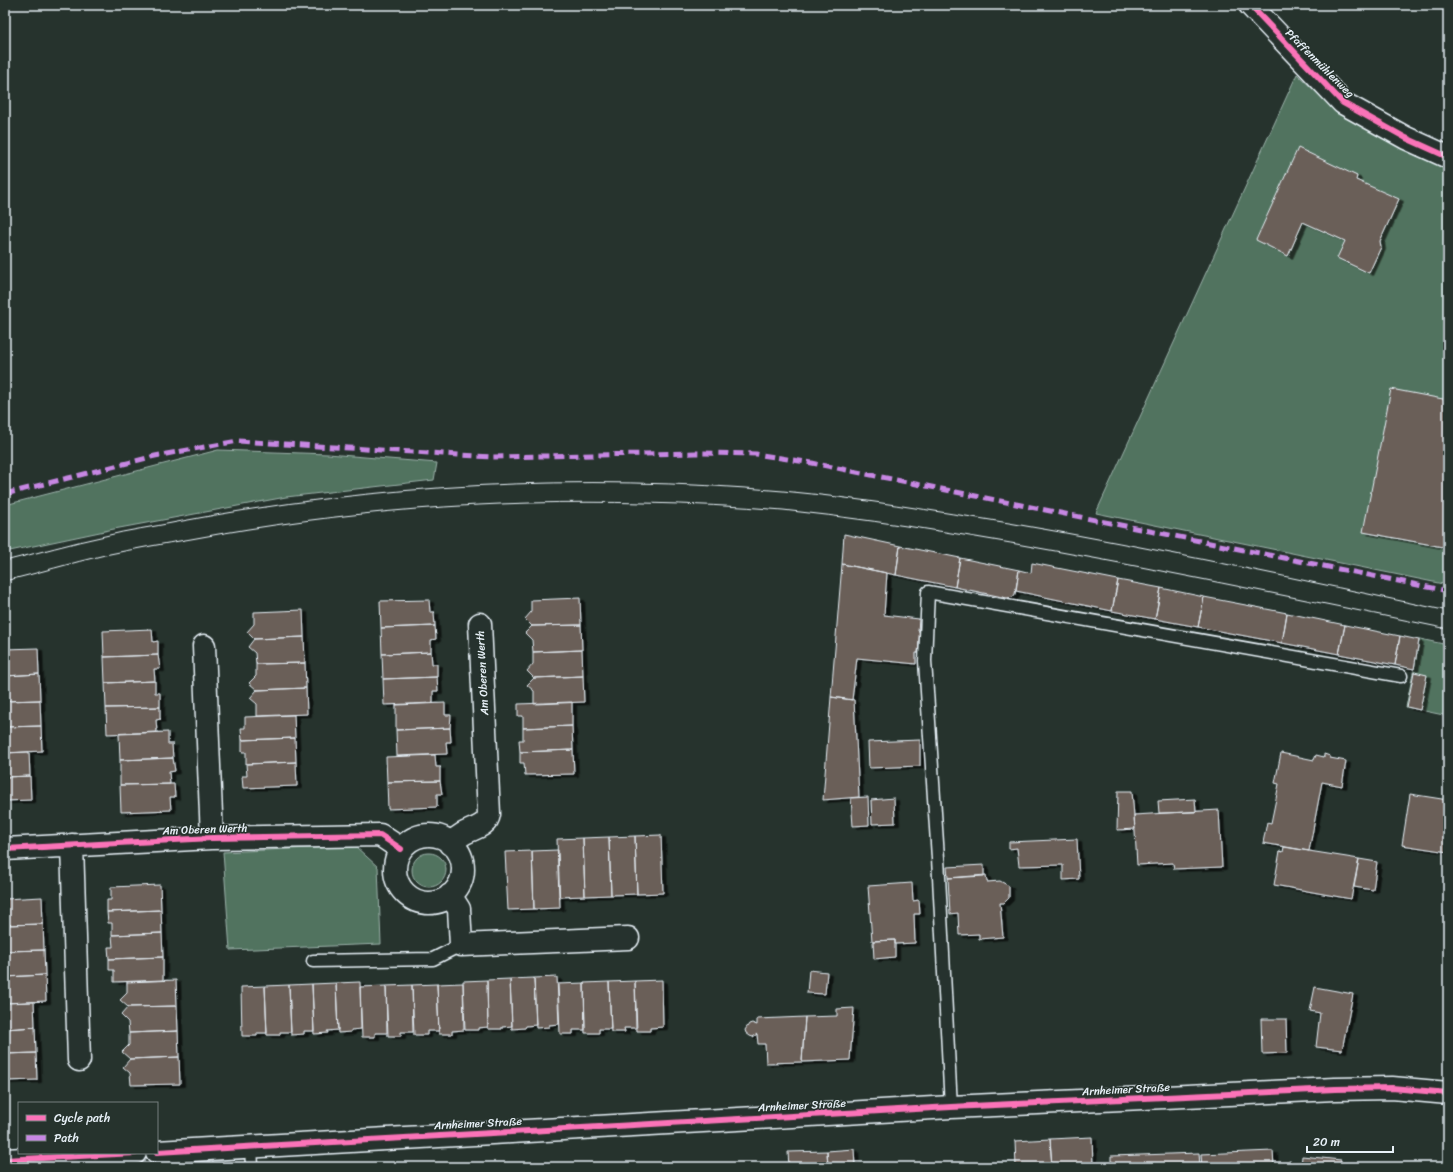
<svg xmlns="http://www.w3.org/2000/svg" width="1453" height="1172" viewBox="0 0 1453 1172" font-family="Sriracha,sans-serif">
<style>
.green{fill:#51735e;stroke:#9cb2ab}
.building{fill:#6b5f58;stroke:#e8f1f8;filter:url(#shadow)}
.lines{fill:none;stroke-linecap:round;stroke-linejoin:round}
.lane-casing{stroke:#e8f1f8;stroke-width:15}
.street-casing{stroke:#e8f1f8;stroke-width:25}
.secondary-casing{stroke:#e8f1f8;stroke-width:25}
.lane{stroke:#26332d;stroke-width:12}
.street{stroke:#26332d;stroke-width:22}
.secondary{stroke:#26332d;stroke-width:22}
.tram{stroke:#e8f1f8;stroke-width:1}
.quiet{stroke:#c787e3;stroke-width:5;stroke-dasharray:10 5;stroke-linecap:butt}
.cycleway-casing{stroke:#26332d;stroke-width:8}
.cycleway{stroke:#fb73b8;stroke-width:6}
.labels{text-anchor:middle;stroke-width:3;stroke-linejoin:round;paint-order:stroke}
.street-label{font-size:11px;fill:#e8f1f8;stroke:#26332d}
</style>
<defs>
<filter id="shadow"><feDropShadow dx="4.5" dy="2.5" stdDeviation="0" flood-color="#0009"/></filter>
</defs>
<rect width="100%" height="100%" fill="#26332d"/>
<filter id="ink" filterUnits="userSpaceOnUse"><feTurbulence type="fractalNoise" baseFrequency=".025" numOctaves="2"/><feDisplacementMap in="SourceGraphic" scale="8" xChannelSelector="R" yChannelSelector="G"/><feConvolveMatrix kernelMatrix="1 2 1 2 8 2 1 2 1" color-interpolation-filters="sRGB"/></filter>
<g filter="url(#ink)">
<path class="green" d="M1297,74L1337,112L1403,149L1448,166V585L1096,513Z
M218,450L328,454L437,463L434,480L286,497L114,529L5,552V505Z
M1420,639L1448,645V716L1406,707Z
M355,846L378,867L381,944L230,950L223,852Z
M412 870a17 17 0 1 1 34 0a17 17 0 1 1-34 0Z"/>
<path class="building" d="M1298,148L1357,176L1356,180L1399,199L1380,241L1381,247L1369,273L1337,258L1345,241L1303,222L1288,256L1256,240Z
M1391,389L1448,400V548L1363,532Z
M844,534L900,546L896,575L842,564Z
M900,546L960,558L955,587L896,575Z
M960,558L1019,570L1015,594L1013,597L1007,598L955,587Z
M1032,563L1118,580L1112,611L1016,591L1019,570L1031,573Z
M842,564L887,573L884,615L919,619L918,631H920L918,653H916V664L857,658L852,700L831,697Z
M1118,580L1161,588L1155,619L1112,611Z
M1161,588L1204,597L1198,627L1155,619Z
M1204,597L1287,613L1282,643L1198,627Z
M580,598L581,625L532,626L525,619L531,612V600Z
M429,600L430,612H435L434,613L435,626L381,628L380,601Z
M303,610L304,637L254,639L247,632L254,624V612Z
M1287,613L1345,625L1339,654L1282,643Z
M581,625L582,650L533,652L532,640L525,633L532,626Z
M1345,625L1400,636L1395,665L1339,654Z
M435,626L436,639L431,640V652L382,654L381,628Z
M152,629L153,642L158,641V655L104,657L103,631Z
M1400,636L1419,640L1414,669L1395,665Z
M304,637L305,663L256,664L255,653L248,647L254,639Z
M38,648L39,674L5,676V649Z
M582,650L583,676L534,678L527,671L533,664V652Z
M431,652L432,664H437V677L383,679L382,654Z
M158,655L160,669H154L155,681L105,683L104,657Z
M305,663L306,688L257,690L249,683L256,676V664Z
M1414,672L1427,675L1420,710L1407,707Z
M39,674L40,700L5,701V676Z
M583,676L584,702L534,704V691L527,685L534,678Z
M437,677L438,691H433V703L384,705L383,679Z
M155,681V693H160V707L106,708L105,683Z
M306,688L307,714L257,716V704L250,698L257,690Z
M831,697L854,700L859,797L823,800Z
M40,700L41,726L5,727V701Z
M572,702V726L523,728V716H518V704Z
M445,703V715H451L450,728L396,730V705Z
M160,707V719H161L156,720L157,732L107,734L106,708Z
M294,715L295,738L242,740L241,728H245V717Z
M41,726L42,751L5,753V727Z
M572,726L573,750L520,752L519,740H523V728Z
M450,728L451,742H446L447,754L397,756L396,730Z
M168,732V744H174L172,745L173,758L120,760L119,734Z
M295,738L296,762L246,764V752H242V740Z
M920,740V766L869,768L868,742Z
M573,750L574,774L525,775L524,763H520V752Z
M29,752L30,776L5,777V753Z
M1281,753L1314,760L1316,755L1324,757V754L1330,756V758L1346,761L1342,786L1322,782L1309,851L1263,843L1267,822L1271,823L1279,784L1275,783Z
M435,755L436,767H441L440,768V781L387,782L386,757Z
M173,758L175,771L169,772L170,784L120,785V760Z
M296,762L297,786L243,788L242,776H247L246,764Z
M30,776L31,800L5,801V777Z
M440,781L442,794H437V807L388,809L387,782Z
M174,784L175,797H170L171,810L121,812L120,785Z
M1118,791H1132L1135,829L1117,830Z
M1410,794L1448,800V852L1402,845Z
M868,797L869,825L853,826L851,798Z
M894,798L895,823L872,824L871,800Z
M1195,799L1196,812L1159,813L1158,801Z
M1219,810L1222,867L1174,869L1173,863L1137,865L1134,815Z
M661,835L663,893L637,894L635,836Z
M635,836L637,894L611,895L609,837Z
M609,837L611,895L585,896L583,838Z
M583,838L585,896L559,897L557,839Z
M1077,839L1079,879L1063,880V865L1019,866L1017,848L1009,849V842Z
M1284,847L1359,859L1351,899L1274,885L1280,851L1283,852Z
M558,850L560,908L534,909L532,851Z
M532,851L534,909L508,910L505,852Z
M1359,859L1377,862L1373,890L1354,887Z
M984,865V876L948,878L947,867Z
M986,875L987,882L1000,881L1009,886V898L1004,903H1000L1003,937L979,939V934L959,935L958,913L950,914L948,878Z
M912,883L913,901L919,900L920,914H914L915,943L895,944V940L872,941L868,886Z
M160,885L161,910L107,912V900H111V887Z
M42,897L43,924L5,925V899Z
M161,910L162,933L112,935V923H108L107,912Z
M43,924L44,950L5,951V925Z
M162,933L163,957L109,959L108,947H113L112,935Z
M895,940V957L874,959L873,941Z
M44,950L45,975L5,977V951Z
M163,957V980L114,982V970H109V959Z
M809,970L827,972L825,994L807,993Z
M45,975L46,1001L5,1003V977Z
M557,977L559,1024L549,1025V1027L536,1028L534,978Z
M534,978L536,1025L526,1026L525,1028L512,1029L510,979Z
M510,979L512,1026L502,1027V1029H488L487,980Z
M176,980L177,1006L128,1007L120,1000L127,993V982Z
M487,980L488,1027L478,1028V1030H465L463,981Z
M662,980L663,1027L650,1028V1031H637L635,981Z
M635,981L636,1028H624L625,1032H611L609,982Z
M360,982L361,1029L351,1030V1032L338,1033L336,983Z
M609,982L611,1029H599V1033H585L584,983Z
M336,983L338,1030L327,1031L328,1033L314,1034L312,984Z
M463,983L464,1030L452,1031V1034H439L437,984Z
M584,983L585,1030H573V1034H560L558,984Z
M312,984L314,1031H304V1034L291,1035L289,985Z
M437,984L439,1031H427V1035H414L412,985Z
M289,985L291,1032H280V1035H267L265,986Z
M412,985L413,1032H401V1036H388L386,986Z
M265,986L267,1033H257V1036H242L241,987Z
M386,986L387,1033H375V1037H362L360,987Z
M1315,987L1353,994L1342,1050L1316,1047L1320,1013L1310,1011Z
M34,1002L35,1027L5,1029V1003Z
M177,1006L178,1031L129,1033L128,1022L121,1015L128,1007Z
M854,1008L850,1060L802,1062L805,1017L837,1016V1009Z
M805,1017L802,1062L766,1063L765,1044H758L757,1034L753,1037L750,1036L746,1033L745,1030L749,1024L752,1023L757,1025V1019Z
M1261,1019H1286L1287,1053L1262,1054Z
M35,1027L36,1053L5,1054V1029Z
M178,1031L179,1057L130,1059L122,1052L129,1045V1033Z
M36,1053L37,1080L5,1081V1054Z
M179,1057L180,1084L131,1085L130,1073L123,1067L130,1059Z
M1092,1137L1093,1167H1052L1050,1139Z
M1050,1139L1052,1167H1016L1015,1141Z
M854,1149L855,1167H828L827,1151Z
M827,1151L828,1167H789L788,1152Z
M1273,1151L1274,1167H1202L1201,1154Z
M1199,1153L1200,1167H1113V1162L1111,1161V1156Z
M1302,1156L1341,1160V1167H1301Z
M1289,1161L1302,1163L1301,1167H1289Z
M990,1163V1167H952L951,1165Z"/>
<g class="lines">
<g class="lane-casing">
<path id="lane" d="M313,961L433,959L461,945
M951,1107L938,858L925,661L928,592L1401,676
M251,1146L252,1167"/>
</g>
<g class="street-casing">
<path id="street" d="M1250,5L1343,103L1406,138L1448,157
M204,646L212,838
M395 869a34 34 0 1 1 68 0a34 34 0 1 1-68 0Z
M450,844C454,840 458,837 463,834C473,828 487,827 489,814L480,624
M72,845L79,1060
M5,849L212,838L380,835L401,849
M450,895L459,909L461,945L628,938"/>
</g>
<g class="secondary-casing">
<path id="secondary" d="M157,1152L951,1107L1335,1089L1392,1088L1448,1093
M5,1160L135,1153"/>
</g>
<use href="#lane" class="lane"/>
<use href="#street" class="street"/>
<use href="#secondary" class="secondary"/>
<path class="tram" d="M5,561C38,553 71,543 105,536C128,530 153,527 177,522C377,484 580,473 783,491C859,498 934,511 1009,523C1156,548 1302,580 1448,611
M5,581C38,573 71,563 105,555C133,549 162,544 191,539C340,511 492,499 644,503C690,504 737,506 783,510C905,523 1026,545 1146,568C1247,588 1347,608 1448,629"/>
<path class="quiet" d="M5,494L155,456L238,441L492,457L696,453L756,454L812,463L1448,591"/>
<g class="cycleway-casing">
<path id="cycleway" d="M1250,5L1343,103L1406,138L1448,157
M5,849L212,838L380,835L401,849
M157,1152L951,1107L1335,1089L1392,1088L1448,1093
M5,1160L135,1153"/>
</g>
<use href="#cycleway" class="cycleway"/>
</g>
</g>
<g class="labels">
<g class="street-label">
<text transform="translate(1320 63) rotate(45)" y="4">Pfaffenmühlenweg</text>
<text transform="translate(482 673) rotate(-93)" y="4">Am Oberen Werth</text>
<text transform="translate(205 829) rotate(-2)" y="4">Am Oberen Werth</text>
<text transform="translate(1126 1089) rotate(-3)" y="4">Arnheimer Straße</text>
<text transform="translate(802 1105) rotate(-3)" y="4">Arnheimer Straße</text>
<text transform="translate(478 1123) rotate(-3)" y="4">Arnheimer Straße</text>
</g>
</g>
<rect width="1453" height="1172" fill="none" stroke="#26332d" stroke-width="20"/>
<rect x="10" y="10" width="1433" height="1152" fill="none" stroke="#e8f1f8" stroke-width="1.5" filter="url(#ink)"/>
<rect x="18" y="1102" width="140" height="52" fill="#26332d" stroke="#747f7e"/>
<rect x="26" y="1115" width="20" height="6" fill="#fb73b8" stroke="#747f7e"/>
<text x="54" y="1122" font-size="12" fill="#e8f1f8">Cycle path</text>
<rect x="26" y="1135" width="20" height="6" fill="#c787e3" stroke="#747f7e"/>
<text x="54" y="1142" font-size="12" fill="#e8f1f8">Path</text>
<path d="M1307 1146v6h86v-6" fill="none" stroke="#e8f1f8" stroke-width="2"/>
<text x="1313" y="1146" font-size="12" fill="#e8f1f8" stroke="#26332d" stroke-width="3" paint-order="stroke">20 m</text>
</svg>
